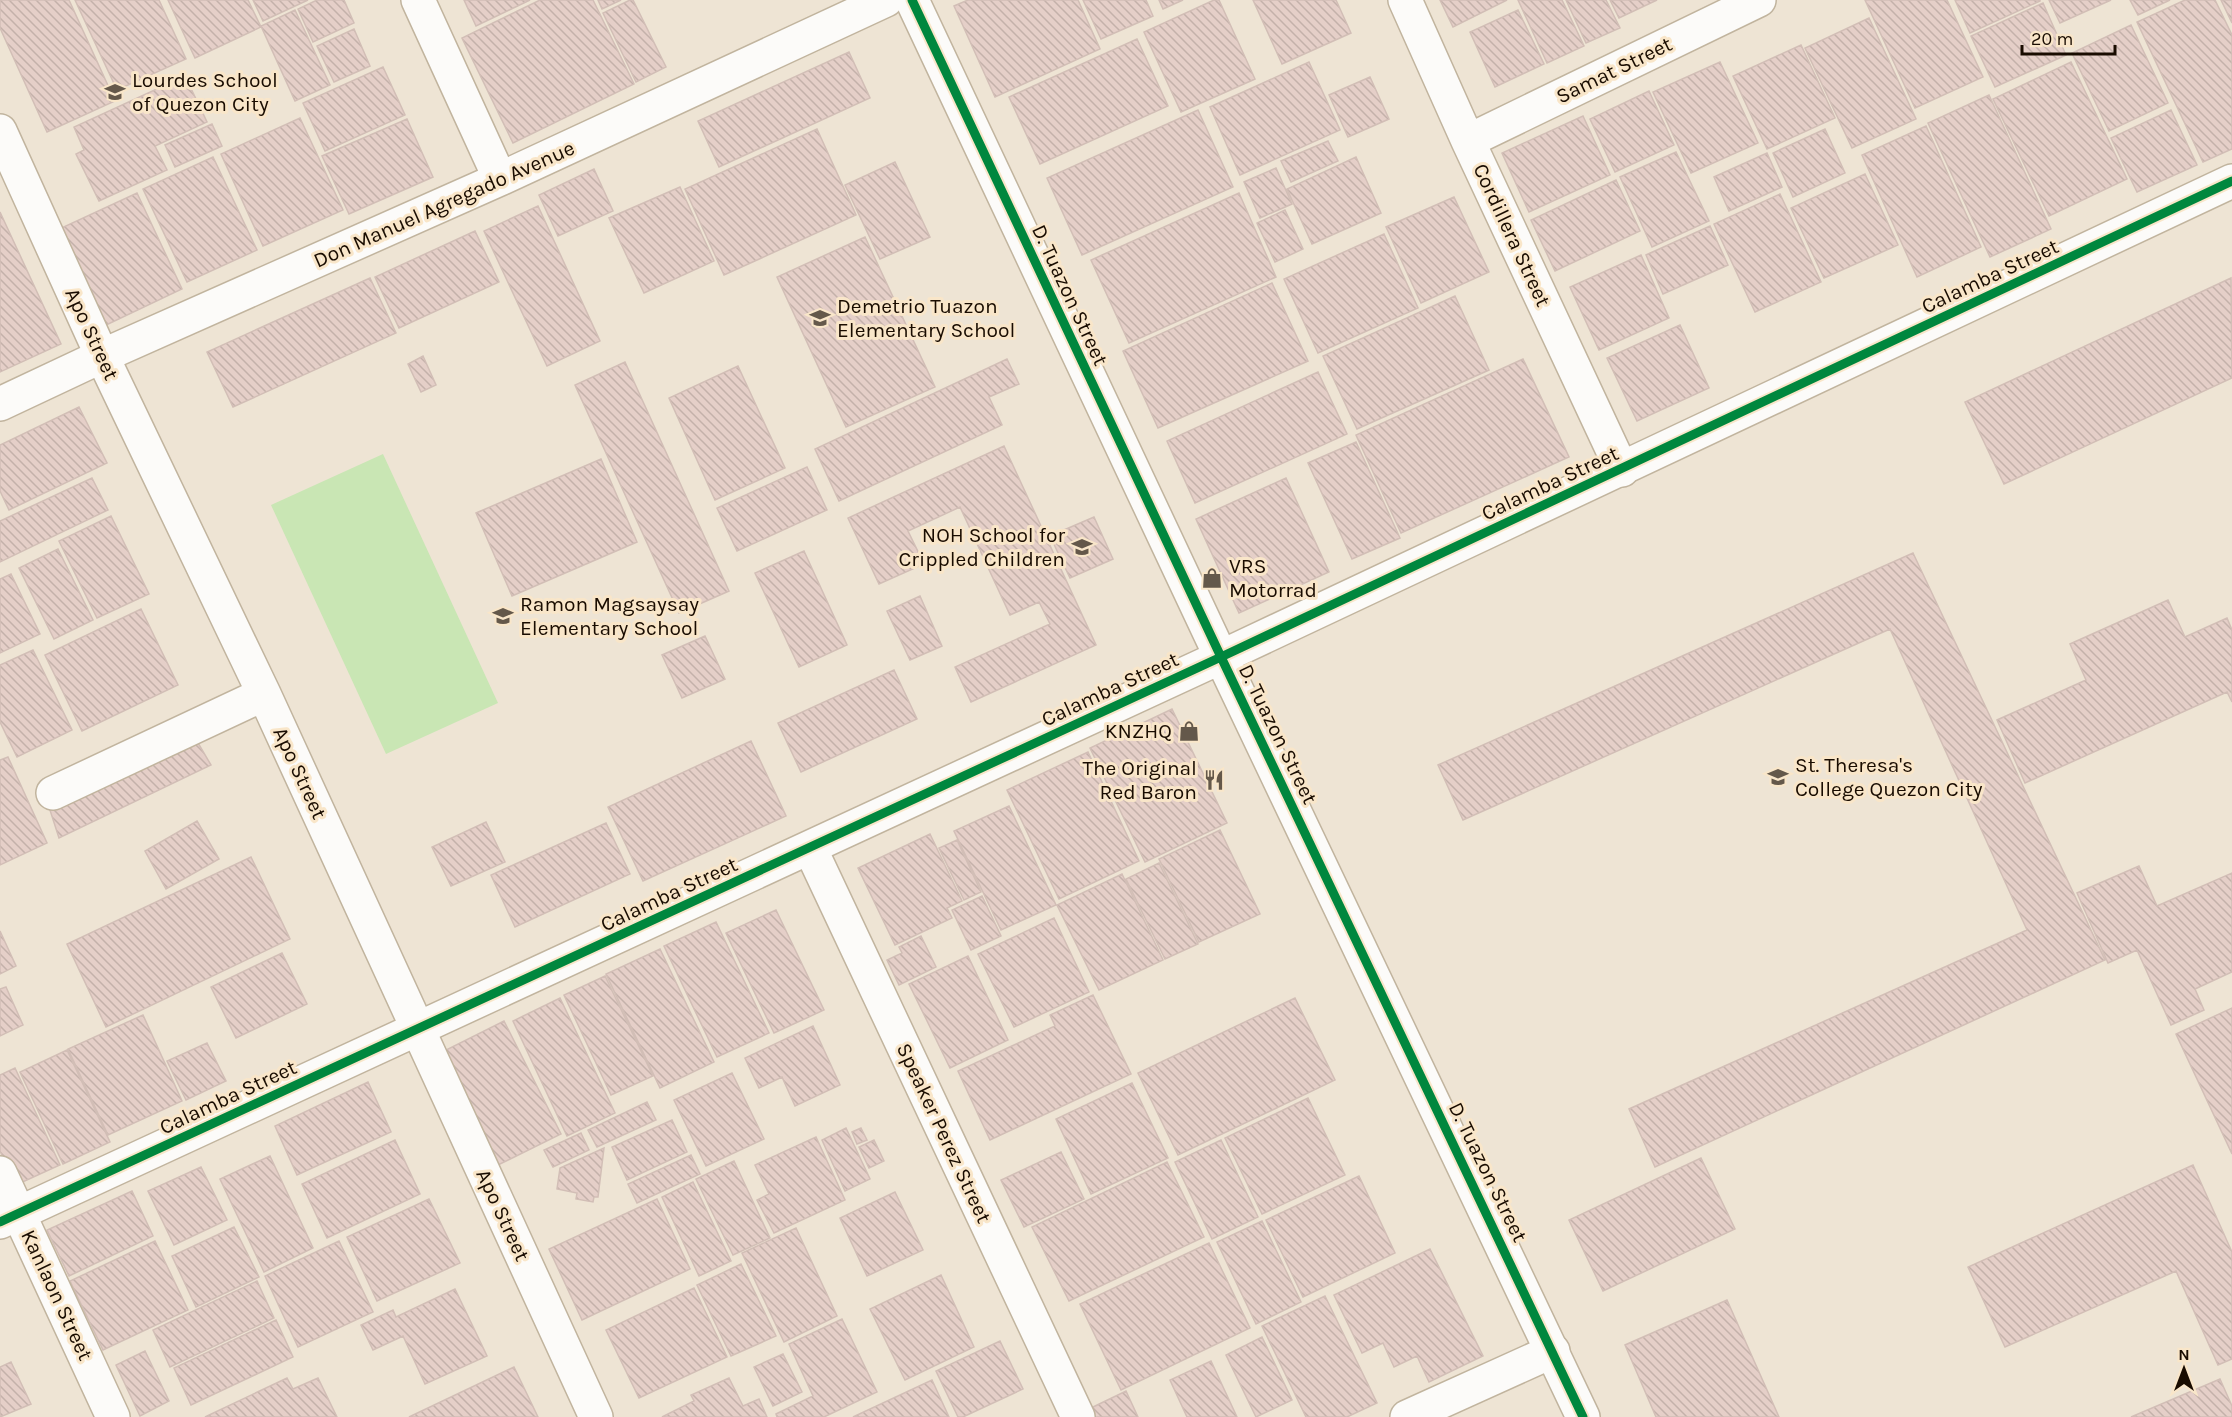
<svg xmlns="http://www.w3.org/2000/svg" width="2232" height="1417" viewBox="0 0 2232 1417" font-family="Karla,sans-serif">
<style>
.garden{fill:#c9e6b4}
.building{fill:url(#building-back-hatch);stroke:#d2beb6;stroke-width:1.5}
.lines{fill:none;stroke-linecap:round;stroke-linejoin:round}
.minor-casing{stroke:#c1b49e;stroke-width:36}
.tertiary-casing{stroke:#c1b49e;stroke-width:36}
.minor{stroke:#fcfbf9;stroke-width:33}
.tertiary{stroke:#fcfbf9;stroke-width:33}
.cycleway-casing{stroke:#f9e6c9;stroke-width:13}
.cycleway{stroke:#00873e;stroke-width:9}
.labels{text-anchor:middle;stroke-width:6;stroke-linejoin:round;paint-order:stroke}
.street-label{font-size:21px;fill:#190c00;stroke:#f9e6c9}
.poi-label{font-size:21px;fill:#190c00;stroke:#f9e6c9;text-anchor:start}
</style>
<defs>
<pattern id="building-back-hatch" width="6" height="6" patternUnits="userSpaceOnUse" patternTransform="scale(1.5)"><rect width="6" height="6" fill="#e5cfc8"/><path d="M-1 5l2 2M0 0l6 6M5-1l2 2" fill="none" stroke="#c4b1aa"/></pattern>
</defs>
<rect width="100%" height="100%" fill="#eee4d4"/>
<path class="garden" d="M383,454L498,703L386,754L271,505Z"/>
<path class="building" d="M0,0H69L115,101L47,132L0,28Z
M75,0H159L186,59L117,90Z
M168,0H248L261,27L195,58Z
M253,0H308L263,21Z
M317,0H344L354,23L313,42L298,9Z
M464,0H530L476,26Z
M540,0H593L634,84L513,143L462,38Z
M598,0H621L602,9Z
M630,0H633L666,67L636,82L603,13Z
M968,0H1078L1100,49L995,97L954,6Z
M1083,0H1146L1153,16L1101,39Z
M1159,0H1183L1163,9Z
M1214,0H1219L1255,79L1181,112L1144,32Z
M1253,0H1336L1351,33L1282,64Z
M1440,0H1507L1453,27Z
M1518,0H1562L1584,46L1547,63Z
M1566,0H1606L1620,28L1586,43Z
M1610,0H1657L1619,18Z
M1865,0H1947L1983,77L1915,108Z
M1955,0H2040V1L1970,33Z
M2049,0H2111L2060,23Z
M2130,0H2170L2138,15Z
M2185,0H2215L2232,35V149L2203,162L2137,22Z
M2221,0H2232V23Z
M2043,3L2066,55L1995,87L1971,36Z
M295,10L330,85L295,101L261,26Z
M1518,10L1544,64L1495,87L1470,32Z
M1869,18L1916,119L1852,148L1805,48Z
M2131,25L2168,103L2109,131L2072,53Z
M354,29L370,66L334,82L317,46Z
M1137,39L1168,106L1040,164L1009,97Z
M1801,45L1835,118L1767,149L1733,76Z
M849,52L870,98L719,167L698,121Z
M1309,62L1340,130L1240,175L1210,107Z
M1720,62L1758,143L1691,173L1653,92Z
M2071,62L2127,179L2049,216L1993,99Z
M383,67L405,115L325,151L303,103Z
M185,76L207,122L155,146L167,170L99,201L76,154L84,150L74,127Z
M1370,77L1389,119L1348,137L1329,95Z
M1649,91L1674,145L1615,172L1590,119Z
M1989,95L2051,229L1990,257L1928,123Z
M1198,110L1233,187L1082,255L1047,178Z
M2171,110L2197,165L2137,192L2111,138Z
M1583,116L1610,175L1529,212L1502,153Z
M300,118L343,210L263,246L221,154Z
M407,119L433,177L349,214L322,156Z
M212,124L222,146L175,167L165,145Z
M1926,126L1981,247L1917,277L1862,155Z
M817,129L856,215L724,275L685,189Z
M1825,129L1845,173L1793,197L1773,153Z
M1328,141L1338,161L1291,182L1281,161Z
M1676,152L1709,221L1652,247L1620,177Z
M1767,153L1782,187L1729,211L1714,177Z
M213,157L257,250L187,282L143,189Z
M1356,157L1381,213L1312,244L1287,189Z
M895,162L930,237L880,259L845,185Z
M1276,168L1292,204L1260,218L1244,182Z
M594,169L613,211L558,236L539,195Z
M1865,174L1898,245L1824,278L1791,208Z
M1616,180L1640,231L1555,271L1531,220Z
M680,187L714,261L644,293L609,218Z
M137,193L182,289L102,327L57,230Z
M1239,193L1276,277L1129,343L1091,260Z
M1780,194L1821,282L1755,312L1714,224Z
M1454,197L1489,272L1421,303L1386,227Z
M538,206L600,341L547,366L484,231Z
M1285,210L1303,249L1275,262L1257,223Z
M0,212L61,344L0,372Z
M1710,226L1728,265L1663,294L1646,255Z
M475,231L499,282L399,328L375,277Z
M1384,234L1418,308L1318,353L1284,279Z
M865,237L935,387L846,427L777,277Z
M1641,255L1669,318L1599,350L1570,287Z
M370,278L396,333L233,407L207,352Z
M2231,278L2232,378L2004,484L1965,402Z
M1272,283L1308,361L1158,428L1123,351Z
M1455,296L1489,370L1357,429L1323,356Z
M1680,325L1709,388L1637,421L1607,358Z
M423,356L436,385L421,392L408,364Z
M1007,359L1019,384L989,397L1002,425L839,501L815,449Z
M1523,359L1569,457L1401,533L1356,435Z
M625,362L729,591L679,613L575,385Z
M738,366L785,468L715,500L669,398Z
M1318,372L1347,434L1195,503L1167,441Z
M79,407L107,463L9,510L0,491V445Z
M1356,442L1400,538L1352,559L1308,463Z
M1004,446L1096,645L971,702L955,667L1050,624L1039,602L1010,615L960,507L908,531L924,564L879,584L848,518Z
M601,459L637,542L512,596L476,513Z
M807,467L827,510L737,551L717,508Z
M92,478L108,510L0,562V521Z
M1286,478L1329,572L1239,613L1196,519Z
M111,516L149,594L97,618L59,541Z
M1094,517L1113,559L1070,578L1050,536Z
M58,549L93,620L54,639L19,568Z
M804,551L847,645L799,667L755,573Z
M1913,553L2105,960L1655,1167L1629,1109L2027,930L1890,629L1463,820L1438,765Z
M11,574L40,634L0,653V579Z
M920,596L942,646L910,660L887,611Z
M2168,600L2185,637L2227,618L2232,630V702L2227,692L2025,783L1997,720L2086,680L2070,644Z
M141,609L178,685L82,731L45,655Z
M705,636L725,679L682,698L662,655Z
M33,650L72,730L17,757L0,722V665Z
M894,670L917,719L801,772L778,723Z
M1172,709L1227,823L1145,862L1090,748Z
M191,731L211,765L59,838L48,804Z
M751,741L786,816L643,881L608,807Z
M1088,752L1139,861L1059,899L1007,790Z
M8,757L47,843L0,865V760Z
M1009,806L1056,905L1001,930L954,831Z
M197,821L219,859L166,889L145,851Z
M486,822L505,862L451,886L432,847Z
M606,823L630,874L515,927L491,875Z
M1220,830L1260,914L1199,942L1159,859Z
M930,834L962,901L947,908L952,918L895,945L858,868Z
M957,840L981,892L964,900L939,848Z
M251,857L290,939L106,1027L67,944Z
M1159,863L1198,944L1165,959L1126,879Z
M2139,866L2157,906L2232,873V972L2195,989L2204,1010L2171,1025L2137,950L2108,963L2077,893Z
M1122,874L1163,960L1099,990L1057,905Z
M982,896L1001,936L971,950L952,910Z
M776,910L824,1010L774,1033L726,933Z
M1054,918L1089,992L1014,1027L978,954Z
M716,922L769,1033L717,1057L664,946Z
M0,931L16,966L0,974Z
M921,936L936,967L899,985L887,960L902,953L899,947Z
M660,949L714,1062L660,1088L606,974Z
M282,953L307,1004L236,1038L211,987Z
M968,956L1008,1040L950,1068L909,984Z
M605,976L653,1076L611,1095L564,995Z
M6,987L23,1025L0,1036V989Z
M1093,995L1131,1074L990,1140L958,1071L1055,1026L1050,1015Z
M560,998L615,1113L567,1136L513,1021Z
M1295,998L1335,1080L1178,1155L1138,1073Z
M2232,1008V1154L2176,1034Z
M143,1015L182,1101L108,1135L68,1049Z
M504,1021L561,1134L498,1165L440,1053Z
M813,1026L840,1085L795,1106L782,1077L759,1088L745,1058Z
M207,1043L226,1081L186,1100L167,1061Z
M67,1050L110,1142L63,1164L20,1072Z
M15,1068L60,1165L16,1185L0,1151V1075Z
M732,1073L764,1139L706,1166L674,1100Z
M368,1082L391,1132L297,1175L275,1126Z
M1132,1083L1168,1158L1091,1194L1056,1119Z
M1308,1098L1345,1175L1262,1214L1225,1138Z
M647,1102L656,1120L597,1147L588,1130Z
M672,1120L687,1152L627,1180L612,1147Z
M846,1128L870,1179L845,1191L822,1140Z
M861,1128L867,1140L857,1144L852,1132Z
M581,1133L589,1150L553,1167L544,1150Z
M816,1137L845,1200L774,1233L757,1200L769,1194L755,1165Z
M395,1140L420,1194L327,1238L302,1184Z
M874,1140L884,1161L869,1168L859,1147Z
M1221,1140L1258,1217L1212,1239L1175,1162Z
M604,1148L598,1197H594L593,1202L576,1199L577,1193L557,1189L560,1168Z
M1061,1152L1084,1199L1024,1227L1001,1180Z
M691,1155L700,1174L637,1203L628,1184Z
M270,1156L313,1248L264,1272L220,1179Z
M1701,1158L1735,1229L1603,1291L1569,1220Z
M734,1161L770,1238L733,1255L696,1179Z
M1167,1162L1204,1237L1069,1301L1032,1227Z
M2193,1165L2232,1252V1359L2218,1365L2176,1271L2005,1347L1968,1267Z
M201,1167L227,1220L174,1245L148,1191Z
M1359,1176L1395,1253L1303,1297L1266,1220Z
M693,1182L731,1261L699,1276L662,1197Z
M132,1191L153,1236L69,1276L47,1230Z
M895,1192L923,1250L867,1276L840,1218Z
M429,1199L460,1263L377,1301L347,1237Z
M657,1199L690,1269L582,1320L549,1249Z
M1262,1221L1301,1302L1256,1324L1217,1242Z
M234,1227L259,1277L196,1307L172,1256Z
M796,1228L837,1316L784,1342L742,1253Z
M155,1241L188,1310L103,1350L70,1281Z
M339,1241L373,1312L298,1347L265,1276Z
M1209,1243L1250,1328L1121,1390L1080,1304Z
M1430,1249L1483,1356L1429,1382L1417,1356L1394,1367L1383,1343L1362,1353L1334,1295Z
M741,1264L776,1336L731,1356L697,1285Z
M941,1275L974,1347L905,1380L870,1309Z
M257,1281L274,1318L170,1367L153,1330Z
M694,1288L727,1357L639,1398L606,1330Z
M455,1289L487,1356L425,1384L403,1336L373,1350L361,1325L393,1310L396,1317Z
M1325,1296L1377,1403L1347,1417H1306L1262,1326Z
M1727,1300L1779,1417H1656L1625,1345Z
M842,1319L877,1392L824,1417H777L776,1414L813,1396L789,1344Z
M276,1320L293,1357L191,1405L174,1368Z
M1262,1337L1292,1400L1256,1417L1226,1355Z
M1000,1341L1023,1389L963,1417H958L936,1371Z
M145,1351L169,1401L140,1416L116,1365Z
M783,1354L802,1392L773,1406L754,1367Z
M1211,1361L1237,1417H1187L1170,1380Z
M11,1362L31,1404L0,1417V1367Z
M514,1367L538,1417H409Z
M287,1378L293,1389L318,1378L337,1417H205Z
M729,1378L743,1406L759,1399L767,1417H662L694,1401L691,1395Z
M2220,1379L2232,1406V1417H2131Z
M932,1380L949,1417H853Z
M1126,1391L1138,1417H1092L1089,1409Z"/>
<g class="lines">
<g class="minor-casing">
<path id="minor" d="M418,0L500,179
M1405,0L1468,141L1622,470
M0,131L102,356L264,694L596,1417
M1468,141L1759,0
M0,404L102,356L500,179L886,0
M53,793L264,694
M810,848L1078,1417
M0,1173L113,1417
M1407,1417L1553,1351"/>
</g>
<g class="tertiary-casing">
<path id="tertiary" d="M912,0L1221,657L1583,1417
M0,1222L1221,657L2232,181"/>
</g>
<use href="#minor" class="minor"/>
<use href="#tertiary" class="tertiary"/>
<g class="cycleway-casing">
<path id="cycleway" d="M912,0L1221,657L1583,1417
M0,1222L1221,657L2232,181"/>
</g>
<use href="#cycleway" class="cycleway"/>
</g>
<defs>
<g id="school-bare" transform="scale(1.62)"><path d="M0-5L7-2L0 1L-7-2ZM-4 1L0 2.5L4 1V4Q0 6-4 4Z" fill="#64584a" stroke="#f9e6c9" stroke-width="2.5" paint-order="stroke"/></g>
<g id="shop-bare" transform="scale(1.62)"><path d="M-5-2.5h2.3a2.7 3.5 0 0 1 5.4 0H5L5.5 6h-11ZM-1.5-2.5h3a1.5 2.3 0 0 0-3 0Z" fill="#64584a" stroke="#f9e6c9" stroke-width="2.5" paint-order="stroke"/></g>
<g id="restaurant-bare" transform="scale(1.62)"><path d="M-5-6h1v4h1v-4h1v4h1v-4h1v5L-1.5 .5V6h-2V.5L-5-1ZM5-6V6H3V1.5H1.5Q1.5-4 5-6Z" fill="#64584a" stroke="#f9e6c9" stroke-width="2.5" paint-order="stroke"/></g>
</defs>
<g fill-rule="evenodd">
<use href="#school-bare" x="115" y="92"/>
<use href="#school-bare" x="820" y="318"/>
<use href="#school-bare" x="1082" y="547"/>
<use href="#shop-bare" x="1212" y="578"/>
<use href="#school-bare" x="503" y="616"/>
<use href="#shop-bare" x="1189" y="731"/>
<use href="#school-bare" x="1778" y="777"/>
<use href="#restaurant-bare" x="1214" y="780"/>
</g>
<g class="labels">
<g class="street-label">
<text transform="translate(1614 70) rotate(-26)" y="7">Samat Street</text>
<text transform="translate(444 204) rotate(-24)" y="7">Don Manuel Agregado Avenue</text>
<text transform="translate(1512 235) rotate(65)" y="7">Cordillera Street</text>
<text transform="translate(1990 276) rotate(-25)" y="7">Calamba Street</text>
<text transform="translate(1070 295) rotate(65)" y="7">D. Tuazon Street</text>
<text transform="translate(92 334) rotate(65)" y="7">Apo Street</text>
<text transform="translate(1550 483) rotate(-25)" y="7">Calamba Street</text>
<text transform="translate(1110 689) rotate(-25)" y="7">Calamba Street</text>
<text transform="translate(1278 734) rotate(64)" y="7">D. Tuazon Street</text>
<text transform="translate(300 773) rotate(65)" y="7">Apo Street</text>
<text transform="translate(669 894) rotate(-25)" y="7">Calamba Street</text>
<text transform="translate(228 1097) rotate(-25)" y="7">Calamba Street</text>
<text transform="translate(944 1133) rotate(65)" y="7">Speaker Perez Street</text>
<text transform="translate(1488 1172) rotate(64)" y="7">D. Tuazon Street</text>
<text transform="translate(503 1215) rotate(65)" y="7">Apo Street</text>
<text transform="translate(57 1295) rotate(65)" y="7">Kanlaon Street</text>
</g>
<g class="poi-label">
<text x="132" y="87">Lourdes School<tspan x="132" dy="24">of Quezon City</tspan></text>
<text x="837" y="313">Demetrio Tuazon<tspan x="837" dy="24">Elementary School</tspan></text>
<text x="1065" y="542" text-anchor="end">NOH School for<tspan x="1065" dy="24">Crippled Children</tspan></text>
<text x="1229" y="573">VRS<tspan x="1229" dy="24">Motorrad</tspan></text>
<text x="520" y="611">Ramon Magsaysay<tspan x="520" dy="24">Elementary School</tspan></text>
<text x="1172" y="738" text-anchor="end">KNZHQ</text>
<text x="1795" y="772">St. Theresa's<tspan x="1795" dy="24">College Quezon City</tspan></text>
<text x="1197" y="775" text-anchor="end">The Original<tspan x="1197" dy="24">Red Baron</tspan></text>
</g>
</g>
<g transform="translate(2184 1369)" stroke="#f9e6c9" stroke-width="4.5" paint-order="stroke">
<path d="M0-4.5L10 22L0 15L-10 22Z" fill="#190c00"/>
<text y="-9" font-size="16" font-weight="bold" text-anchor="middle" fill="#190c00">N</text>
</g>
<path d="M2022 45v9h93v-9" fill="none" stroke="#190c00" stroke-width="3"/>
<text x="2031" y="45" font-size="18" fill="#190c00" stroke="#f9e6c9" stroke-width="4.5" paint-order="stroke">20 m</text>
</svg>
